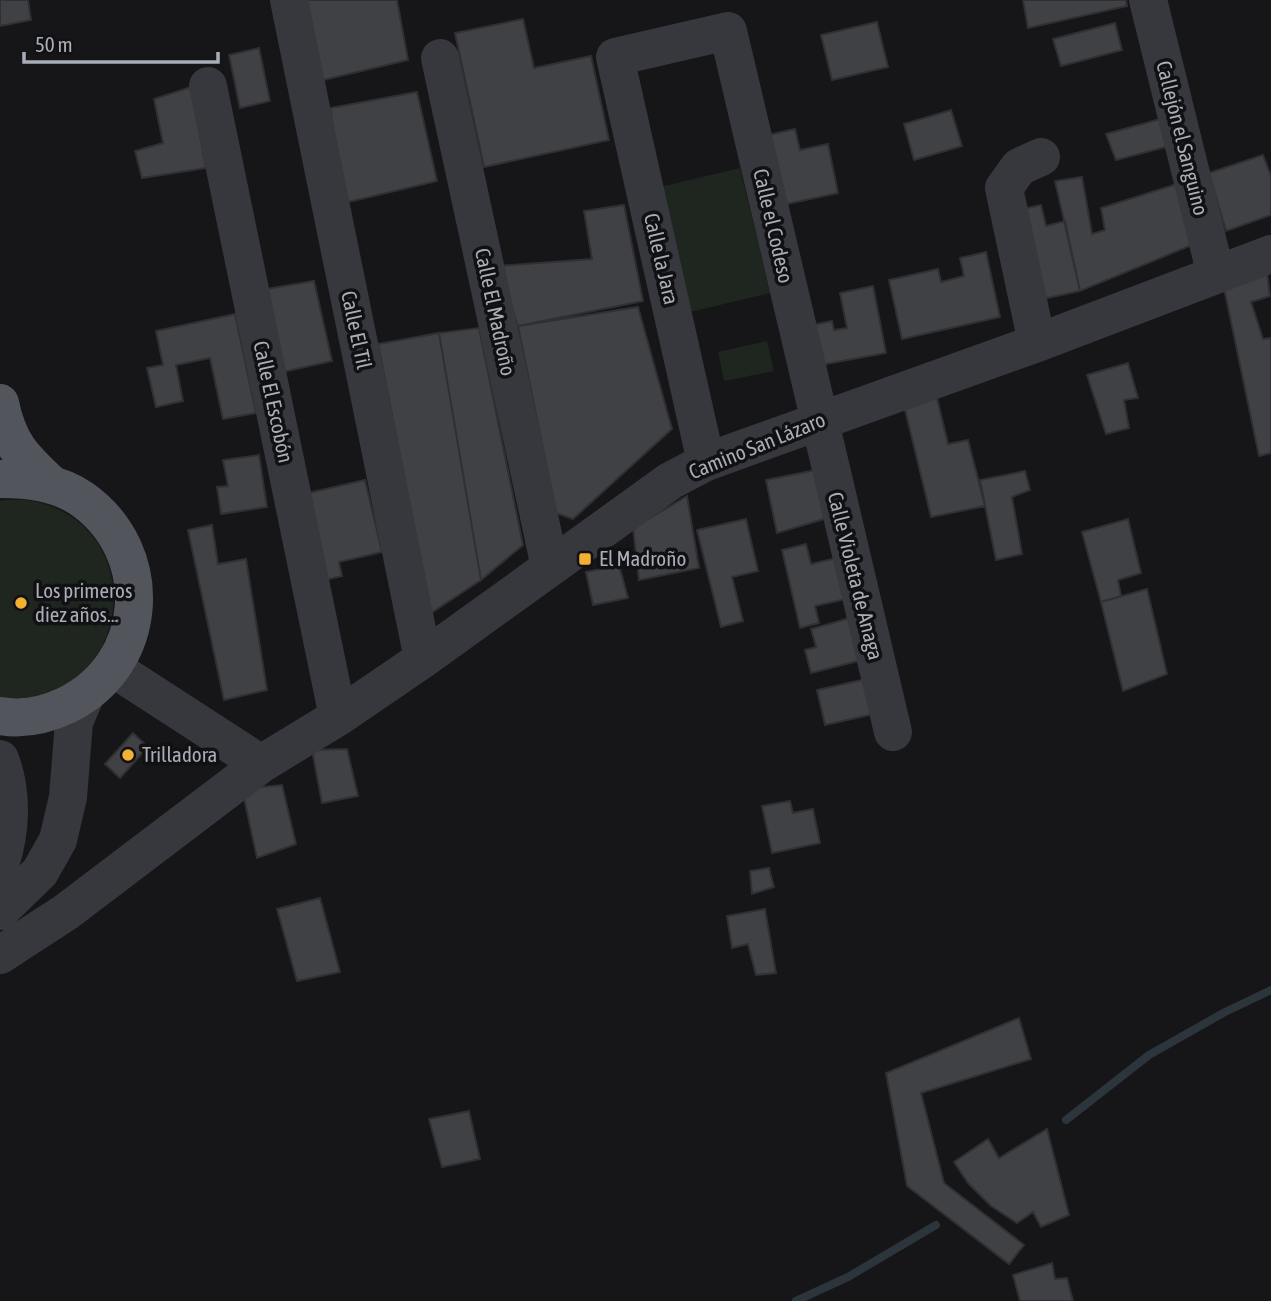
<svg xmlns="http://www.w3.org/2000/svg" width="1271" height="1301" viewBox="0 0 1271 1301" font-family="'Asap Condensed',sans-serif">
<style>
.green{fill:#1e261f}
.lines{fill:none;stroke-linecap:round;stroke-linejoin:round}
.stream{stroke:#2c353c;stroke-width:8}
.building{fill:#404145;stroke:#303034;stroke-width:2}
.minor{stroke:#37383d;stroke-width:38}
.major{stroke:#53555c;stroke-width:38}
.poi-dot{fill:#f2b134;stroke:#111113;stroke-width:2.5}
.labels{text-anchor:middle;stroke-width:7;stroke-linejoin:round;paint-order:stroke}
.street-label{font-size:21px;fill:#a8adb8;stroke:#111113}
.poi-label{font-size:21px;fill:#a8adb8;stroke:#111113;text-anchor:start}
</style>
<rect width="100%" height="100%" fill="#161618"/>
<path class="green" d="M740,168L770,293L686,313L656,188Z
M767,341L774,371L724,381L718,352Z
M5,500C15,500 27,499 37,502C155,530 132,710 0,698V501Z"/>
<g class="lines">
<path class="stream" d="M1066,1120L1149,1055L1225,1012L1271,990
M796,1301L848,1277L936,1225"/>
</g>
<path class="building" d="M0,0H28L31,20L0,26Z
M300,0H397L408,60L319,81Z
M1023,0H1126L1127,6L1028,28Z
M523,19L534,68L591,56L609,140L484,167L455,33Z
M877,22L888,67L832,80L821,35Z
M1115,23L1122,50L1061,66L1053,39Z
M259,48L270,101L240,108L229,55Z
M191,87L206,168L142,178L135,151L163,143L154,99Z
M417,92L437,181L344,203L330,108Z
M951,110L962,146L914,160L904,124Z
M1164,118L1173,145L1116,160L1106,134Z
M795,129L800,150L828,144L838,193L782,205L768,135Z
M1263,155L1271,176V215L1226,231L1209,173Z
M1082,177L1092,234L1105,230L1101,208L1180,183L1192,245L1080,291L1055,181Z
M624,205L643,301L518,326L498,266L592,259L584,211Z
M1041,205L1046,226L1065,221L1080,291L1033,301L1014,211Z
M986,252L1000,317L902,339L889,280L938,269L941,282L964,276L960,258Z
M1267,273L1270,296L1251,302L1263,339L1271,338V453L1259,456L1224,288Z
M314,281L332,361L278,373L260,290Z
M873,286L886,353L820,365L812,325L832,321L834,330L847,328L840,293Z
M638,307L672,429L573,519L556,513L518,326Z
M235,314L256,413L223,419L210,358L176,365L183,401L156,407L147,368L163,365L156,331Z
M479,328L523,545L481,580L439,333Z
M439,333L481,580L431,613L378,344Z
M1128,363L1138,398L1124,400L1129,428L1106,434L1087,375Z
M936,394L948,444L968,440L985,506L931,517L903,401Z
M259,455L267,507L221,514L217,487L228,486L223,460Z
M816,470L824,519L777,533L766,480Z
M1025,471L1030,490L1012,497L1022,554L996,560L980,480Z
M365,480L382,552L339,562L342,576L316,582L308,493Z
M687,496L699,568L639,580L633,528Z
M746,519L758,571L732,577L743,621L721,627L697,530Z
M1128,519L1141,573L1118,580L1121,596L1101,602L1082,532Z
M212,525L218,564L246,559L267,690L224,700L188,530Z
M806,544L811,564L841,557L850,598L815,606L819,623L800,628L782,550Z
M619,565L628,598L593,605L586,572Z
M1147,589L1167,674L1123,691L1101,602Z
M850,618L862,660L811,673L805,650L816,647L811,629Z
M866,679L874,714L825,725L817,690Z
M133,733L148,747L120,778L105,764Z
M347,749L358,796L322,803L312,750Z
M282,785L296,844L257,858L242,789Z
M790,801L793,813L813,809L820,843L772,853L762,806Z
M769,868L774,887L752,894L750,871Z
M320,898L340,972L297,981L277,909Z
M765,909L776,973L756,975L748,944L732,948L727,916Z
M1019,1018L1031,1059L921,1093L944,1183L1024,1245L1009,1264L907,1186L886,1073Z
M469,1111L480,1159L442,1167L429,1119Z
M1047,1129L1069,1215L1041,1227L1033,1212L1017,1223L991,1206L968,1183L954,1162L988,1139L999,1158Z
M1052,1263L1055,1279L1067,1278L1073,1301H1020L1013,1275Z"/>
<g class="lines">
<path class="minor" d="M289,0L423,659
M1148,0L1216,275
M440,58L550,567
M208,86L338,717
M1037,343L1004,188L1019,167L1041,157
M706,462L615,57L728,31L893,732
M113,668L261,764
M0,759C13,793 11,831 0,865
M0,911L40,872L58,840L68,797L74,722L85,696
M0,955L66,912L261,764L338,717L423,659L670,481L706,462L1037,343L1271,254"/>
<path class="major" d="M0,403C8,443 22,457 51,484
M0,479C28,479 57,482 82,499C157,552 150,664 67,705C46,715 23,720 0,716"/>
</g>
<g class="poi-dot">
<rect x="578" y="552" width="14" height="14" rx="3.5"/>
<circle cx="21" cy="603" r="7"/>
<circle cx="128" cy="755" r="7"/>
</g>
<g class="labels">
<g class="street-label">
<text transform="translate(1182 138) rotate(76)" y="7">Callejón el Sanguino</text>
<text transform="translate(773 226) rotate(77)" y="7">Calle el Codeso</text>
<text transform="translate(661 259) rotate(77)" y="7">Calle la Jara</text>
<text transform="translate(495 312) rotate(78)" y="7">Calle El Madroño</text>
<text transform="translate(356 330) rotate(78)" y="7">Calle El Til</text>
<text transform="translate(273 402) rotate(78)" y="7">Calle El Escobón</text>
<text transform="translate(757 446) rotate(-22)" y="7">Camino San Lázaro</text>
<text transform="translate(855 576) rotate(76)" y="7">Calle Violeta de Anaga</text>
</g>
<g class="poi-label">
<text x="599" y="566">El Madroño</text>
<text x="35" y="598">Los primeros<tspan x="35" dy="24">diez años...</tspan></text>
<text x="142" y="762">Trilladora</text>
</g>
</g>
<path d="M24 52v10h194v-10" fill="none" stroke="#a8adb8" stroke-width="3.5"/>
<text x="35" y="52" font-size="21" fill="#a8adb8" stroke="#111113" stroke-width="5" paint-order="stroke">50 m</text>
</svg>
